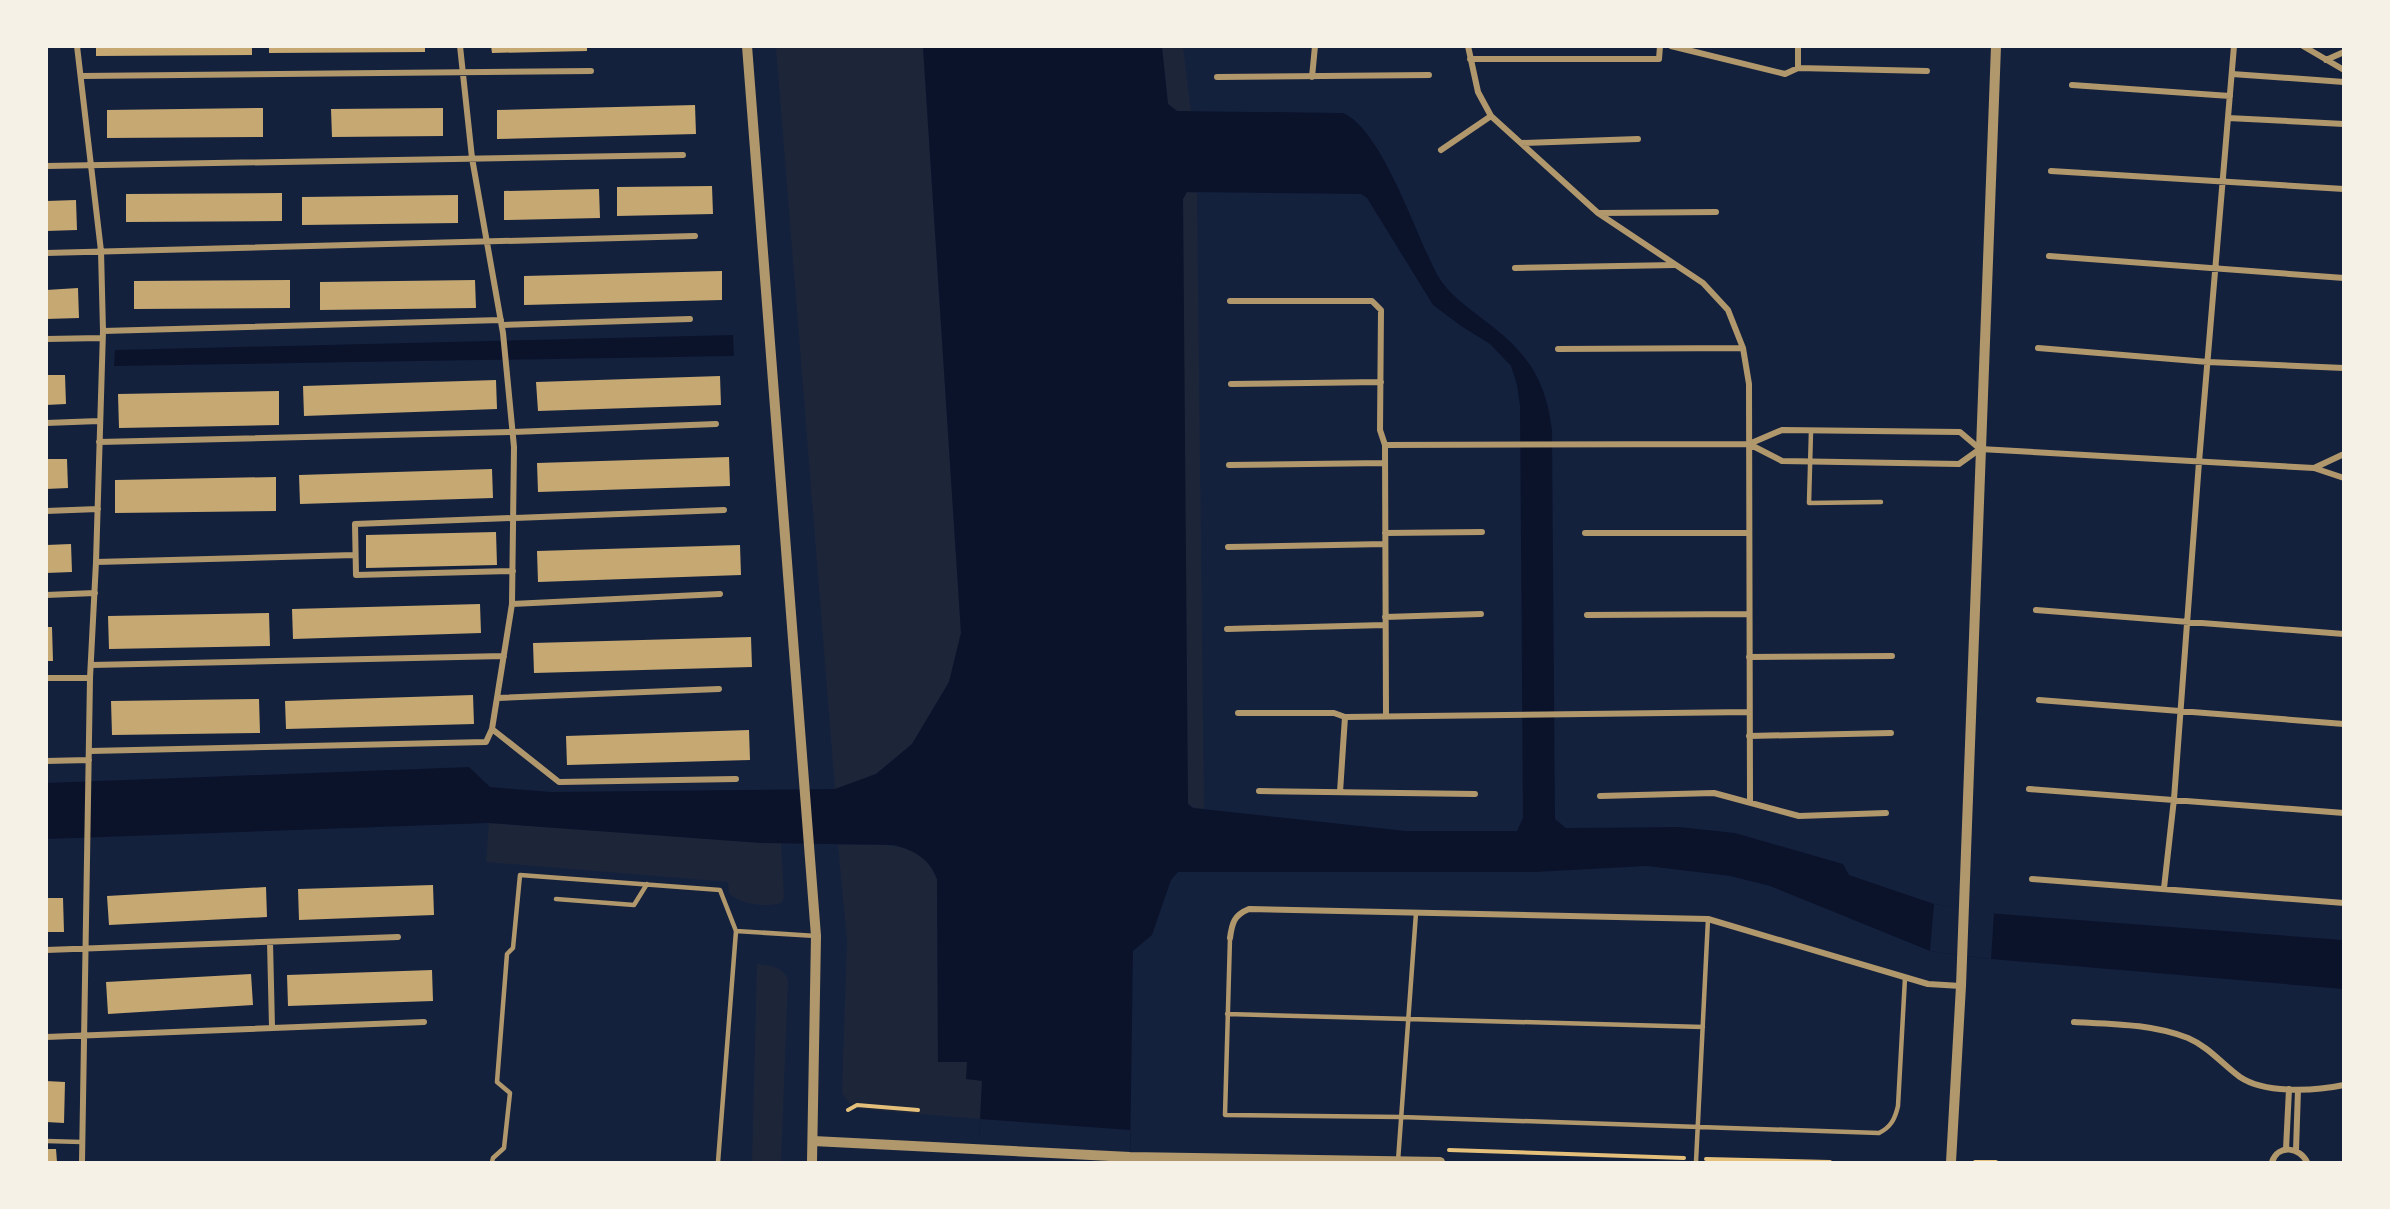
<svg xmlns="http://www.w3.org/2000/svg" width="2390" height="1209" viewBox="0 0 2390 1209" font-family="'Titillium Web',sans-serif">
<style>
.green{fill:#1d2539}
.water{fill:#0b132b;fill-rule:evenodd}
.pier{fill:#14213d}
.building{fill:#c6a872}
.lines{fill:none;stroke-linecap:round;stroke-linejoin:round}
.path{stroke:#e5c07b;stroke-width:4}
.service{stroke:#b1986c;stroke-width:4.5}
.minor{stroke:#b1986c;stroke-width:6}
.tertiary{stroke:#b1986c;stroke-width:10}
</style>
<rect width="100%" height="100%" fill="#14213d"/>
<path class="green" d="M776,47H923L961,633L949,682L912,744L876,774L835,789Z
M1162,47H1183L1191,112L1177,111L1168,104Z
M1186,192L1197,193L1204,809C1194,808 1188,807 1186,797L1183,199Z
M489,823L781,843L784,897L781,903C766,908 740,904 729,893L728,882L486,862Z
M838,845C875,845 922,837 937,879L938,1062H967L982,1081L980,1119L860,1109L849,1103L842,1093L847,940Z
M757,964C771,966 783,966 788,980L781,1162H752Z"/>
<path class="water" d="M923,47H1162L1168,104L1177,111L1343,113C1383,130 1417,238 1438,276C1448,293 1465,305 1480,317C1524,349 1546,376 1552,431L1555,819L1566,828L1679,827L1735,833L1843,864L1849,875L1934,904L1987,913L2343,940V989L1991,959L1930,951L1770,886L1730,876L1647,866L1535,872H1178L1171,880L1152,935L1133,951L1130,1162H978L982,1081L966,1079L967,1062H938L937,879C929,858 915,851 894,845L761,843L489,823L47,839L46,783L469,767L490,787L551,792L835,789L876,774L912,744L949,682L961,633ZM1187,192L1361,194L1367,198L1433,305L1461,326L1490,344L1511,366L1517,385L1520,406L1523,818L1517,831H1406L1193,808L1188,804L1183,199Z
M733,335L734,356L114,366L115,350Z"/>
<path class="pier" d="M1934,904L1994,913L1991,959L1930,951Z
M980,1119L1130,1130V1162H978Z"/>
<path class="building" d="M96,46H252V55L96,56Z
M269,46H425V52L269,53Z
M491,46H587V51L492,53Z
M695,105L696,134L497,139V110Z
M263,108V137L107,138V110Z
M443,108V136L332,137L331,109Z
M712,186L713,214L617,216V187Z
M599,189L600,218L504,220V191Z
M282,193V221L126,222V194Z
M458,195V223L302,225V197Z
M76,200L77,230L46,231V201Z
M722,271V300L524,305V276Z
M290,280V308L134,309V281Z
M475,280L476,308L320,310V282Z
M78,288L79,318L46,319V290Z
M46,375H65L66,404L46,405Z
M720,376L721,405L538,411L536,382Z
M496,380L497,409L304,416L303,386Z
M279,391V425L119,428L118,394Z
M729,457L730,486L538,492L537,463Z
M46,459H67L68,488L46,489Z
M492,469L493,498L300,504L299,475Z
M276,477V511L115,513V480Z
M496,532L497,565L366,568V535Z
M71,544L72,572L46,573V545Z
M740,545L741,575L538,582L537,551Z
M480,604L481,633L293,639L292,609Z
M269,613L270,646L109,649L108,616Z
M46,627H52L53,661H46Z
M751,637L752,667L534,673L533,643Z
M473,695L474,724L286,729L285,701Z
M259,699L260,733L112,735L111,701Z
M749,730L750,760L567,765L566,736Z
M433,885L434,915L299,920L298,889Z
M266,887L267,917L109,925L107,896Z
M46,898H63L64,932H46Z
M432,970L433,1001L288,1006L287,975Z
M251,974L253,1005L108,1014L106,982Z
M46,1081L65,1082L64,1123L46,1122Z
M46,1149H56L57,1162H46Z"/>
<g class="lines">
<path class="path" d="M848,1110L857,1105L918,1110
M1449,1150L1684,1158
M1706,1159L1830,1162
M1975,1162H1996"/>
<path class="service" d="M1811,431L1809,503L1881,502
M556,899L634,905L647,884
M736,931L816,936
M1230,938L1225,1115L1401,1117L1879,1133C1891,1127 1895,1119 1898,1106L1905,978
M1227,1014L1703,1027
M46,1141L82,1142
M1398,1161L1416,913
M492,1162L493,1158L504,1148L510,1093L497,1082L507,954L513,948L520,875L720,890L736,931L718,1162
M1696,1162L1708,919"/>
<path class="minor" d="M77,46L101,251L103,331L96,562L90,678L82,1162
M1468,46L1478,92L1491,116L1598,213L1703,283L1728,310L1743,348L1749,384L1750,802
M1671,46L1785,74L1798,68L1927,71
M2303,46L2344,70
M1470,59H1659L1660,46
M2326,60L2344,52
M1798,68V46
M2232,74L2344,82
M81,76L591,71
M1217,77L1429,75
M1312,77L1315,46
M2072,85L2230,96
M2228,118L2344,124
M1522,143L1638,139
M1441,150L1491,116
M46,166L683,155
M2051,171L2344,189
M1599,213L1716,212
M46,253L695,236
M2049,256L2344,278
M1515,268L1675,265
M1230,301H1372L1381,310L1380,430L1385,445L1386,716
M502,325L690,319
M103,331L501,320
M46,339L102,338
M2038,348L2208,362L2344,368
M1558,349L1743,348
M1231,384L1381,382
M46,423L99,421
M99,442L513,432L716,424
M1749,444L1782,461L1959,464L1980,449
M1385,445L1749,444L1782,430L1960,432L1980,449L2314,468L2344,454
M1229,465L1385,463
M2314,468L2344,478
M46,511L98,509
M1385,533L1482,532
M1585,533H1749
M1228,547L1385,544
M96,562L355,555
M513,571L356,575L355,524L724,510
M46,595L95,593
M512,604L720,594
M2036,610L2344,634
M1587,615L1749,614
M1385,617L1481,614
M1227,629L1385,625
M1749,657L1892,656
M91,665L504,656
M46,678H90
M498,698L719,689
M2039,700L2344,724
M1238,713H1334L1345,717L1749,712
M492,729L559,782L736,779
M1749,736L1891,733
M90,751L486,742L492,729L512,604L514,447L503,333L472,158L460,46
M46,761L89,760
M2029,789L2344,813
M1259,791L1475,794
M1340,792L1345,717
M1600,796L1714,793L1799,816L1886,813
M2032,879L2344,903
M2164,888L2174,799L2199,462L2234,46
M1230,938C1232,923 1234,915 1249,909L1708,919L1928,984L1961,986
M270,942L272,1027
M46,950L398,937
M2074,1022C2113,1024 2152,1024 2188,1038C2209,1047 2222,1064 2240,1077C2265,1094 2315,1091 2344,1085
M46,1037L424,1022
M2286,1149L2289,1089
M2296,1150L2298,1090
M2272,1162C2278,1144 2300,1147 2307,1162"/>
<path class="tertiary" d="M747,46L816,936L812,1162
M813,1141L1130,1157L1440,1162
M1951,1162L1961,986L1996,46"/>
</g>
<rect width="2390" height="1209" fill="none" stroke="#f6f1e7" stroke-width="96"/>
</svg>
